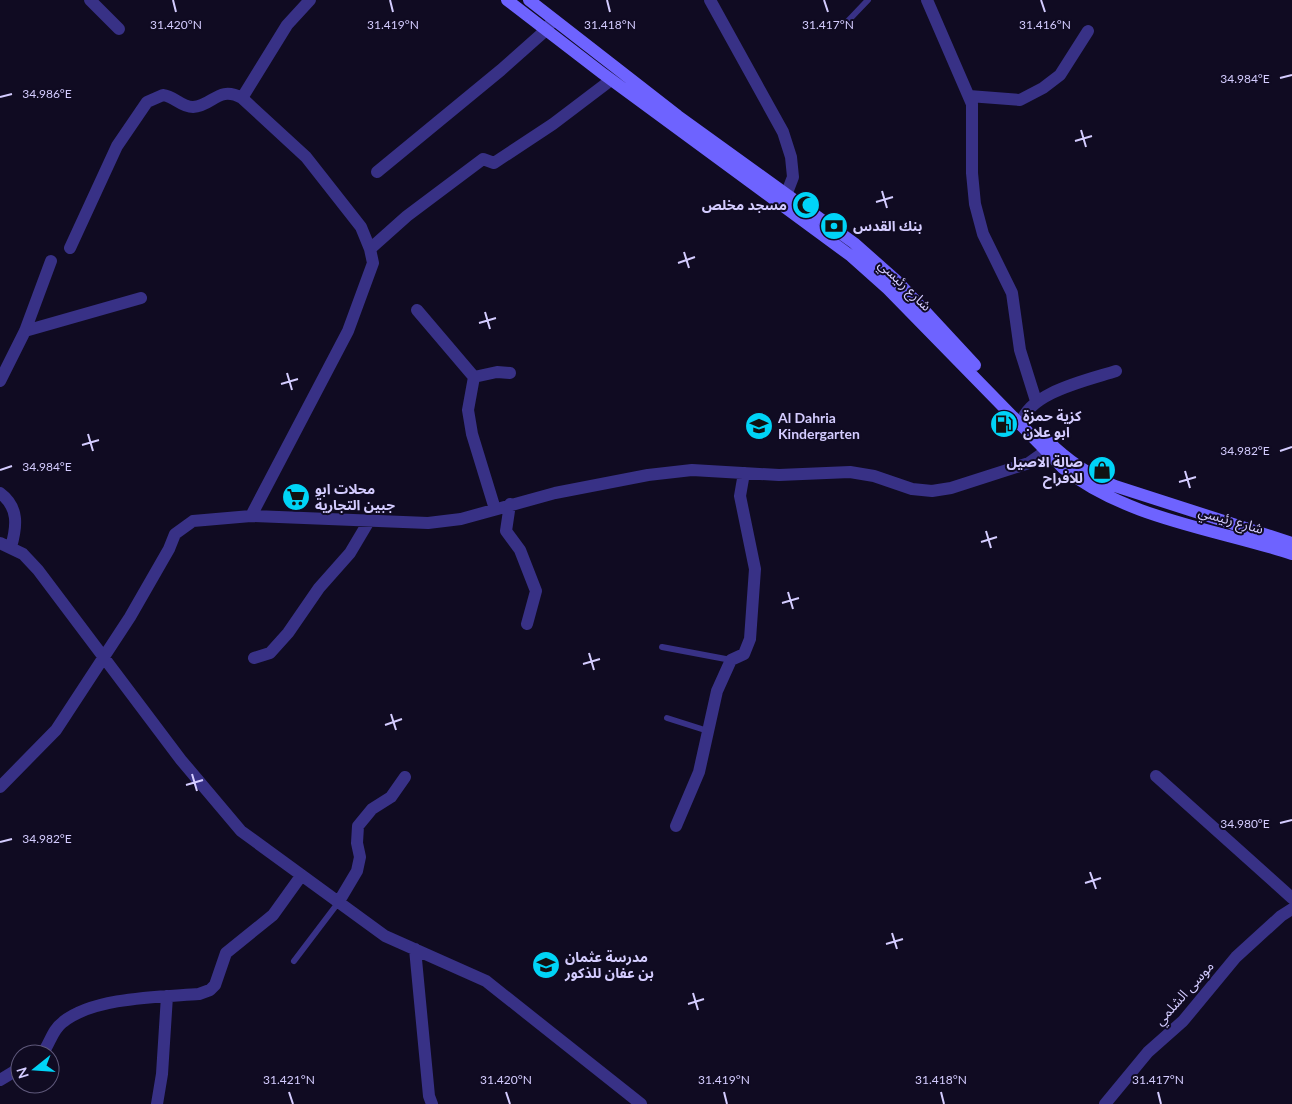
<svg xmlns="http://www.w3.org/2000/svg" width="1292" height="1104" viewBox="0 0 1292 1104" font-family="Lato,'Noto Sans Arabic',sans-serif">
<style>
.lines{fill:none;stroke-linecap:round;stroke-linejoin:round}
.lane{stroke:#383186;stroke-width:6}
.street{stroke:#383186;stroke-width:12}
.secondary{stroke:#6e63ff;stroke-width:12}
.ticks{fill:none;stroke:#d4ccff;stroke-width:2}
.labels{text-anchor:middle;stroke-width:4;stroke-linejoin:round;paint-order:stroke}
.poi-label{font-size:14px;font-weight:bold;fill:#d4ccff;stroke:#100b22;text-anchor:start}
.street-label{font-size:14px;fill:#d4ccff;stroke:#100b22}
.ticks-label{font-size:12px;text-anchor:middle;fill:#d4ccff;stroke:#100b22;stroke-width:4;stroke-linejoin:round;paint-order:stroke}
</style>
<rect width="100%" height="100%" fill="#100b22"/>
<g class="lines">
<path class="lane" d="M846,23L868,0
M662,647L731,660
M667,718L708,731
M294,961L338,903"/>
<path class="street" d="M90,0L119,29
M710,0L783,132L791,157L793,177L783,203
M927,0L972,104V173L975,204L983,234L1012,293L1020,350L1036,401
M969,96L1020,100L1043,88L1060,75L1088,31
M242,98L287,25L310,0
M377,172L501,70L546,30L552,21
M70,248L117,146L147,102L163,95C174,96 181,107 193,107C213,106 218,85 242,98L306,157L361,227L370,249L373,263L348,331L251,516
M370,249L407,216L483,159L494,163L553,124L611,80
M417,310L474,377
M25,331L141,298
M0,381L25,331L51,261
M1021,425C1026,393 1088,380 1116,371
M0,493C19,507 17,526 11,547
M510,504L506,531L520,550L536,591L527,624
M495,509L472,434L468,410L474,377L497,372L510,373
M0,543L23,554L38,570L181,760L241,831L385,936L486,981L641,1104
M254,658L270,653L288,633L319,588L350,553L369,521
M1156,776L1292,898
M0,787L56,730L130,617L169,549L175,534L193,521L251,516L428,523L461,519L555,493L648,475L692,470L779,475L850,472L874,476L912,489L932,491L951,488L1029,463L1046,451L1051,444
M676,826L699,772L717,691L731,660L744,654L750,639L755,569L740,496L744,473
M338,903L357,871L360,857L357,843L358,826L372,809L391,797L405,777
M415,949L429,1096L432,1104
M42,1054C50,1044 52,1030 63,1022C94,997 160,997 199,994L210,990L215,985L226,953L273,915L301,876
M0,1080L20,1068
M157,1104L162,1074L167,996
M1105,1104L1148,1052L1183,1021L1236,957L1281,916L1292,909"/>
<path class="secondary" d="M507,0L602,73L851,256L888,289L1063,468C1127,519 1216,529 1292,554
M529,0L678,116L854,243L898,282L975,365
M1048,441C1068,461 1089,475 1115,486L1292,543"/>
</g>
<path class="ticks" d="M173,0L176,12M390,0L393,12M607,0L610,12M824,0L828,12M1041,0L1045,12M1280,78L1292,75M0,97L12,94M1081,130L1086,147M1075,141L1092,136M882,191L887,208M876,202L893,197M684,252L689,268M678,263L695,257M485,312L490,329M479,323L496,318M287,373L292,390M281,384L298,379M88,434L93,451M82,445L99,440M1280,451L1292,447M0,470L12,466M1185,471L1190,488M1179,482L1196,477M986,531L991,548M981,542L997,537M788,592L793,609M782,603L799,598M589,653L594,670M583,664L600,659M391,714L396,730M385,725L402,719M192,774L197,791M186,785L203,780M1280,823L1292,820M0,842L12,839M1090,872L1096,889M1085,883L1101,878M892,933L897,949M886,944L903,939M693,993L698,1010M688,1004L704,999M289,1092L293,1104M506,1092L510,1104M724,1092L727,1104M941,1092L944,1104M1158,1092L1161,1104"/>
<defs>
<g id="mosque-disc" transform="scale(1.4375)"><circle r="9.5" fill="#00d4f7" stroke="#100b22"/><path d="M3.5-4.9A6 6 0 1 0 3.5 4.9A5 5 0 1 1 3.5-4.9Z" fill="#111"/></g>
<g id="bank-disc" transform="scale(1.4375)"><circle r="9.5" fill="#00d4f7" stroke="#100b22"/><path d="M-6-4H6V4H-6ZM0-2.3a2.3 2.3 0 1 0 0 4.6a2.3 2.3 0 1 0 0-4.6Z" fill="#111"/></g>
<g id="fuel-disc" transform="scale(1.4375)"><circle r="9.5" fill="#00d4f7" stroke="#100b22"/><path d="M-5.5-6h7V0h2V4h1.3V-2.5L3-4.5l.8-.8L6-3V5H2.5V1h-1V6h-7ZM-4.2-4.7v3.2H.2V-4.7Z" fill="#111"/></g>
<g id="school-disc" transform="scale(1.4375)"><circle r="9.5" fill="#00d4f7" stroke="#100b22"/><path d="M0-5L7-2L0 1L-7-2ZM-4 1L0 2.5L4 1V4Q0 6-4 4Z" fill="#111"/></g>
<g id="shop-disc" transform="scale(1.4375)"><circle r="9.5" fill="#00d4f7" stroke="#100b22"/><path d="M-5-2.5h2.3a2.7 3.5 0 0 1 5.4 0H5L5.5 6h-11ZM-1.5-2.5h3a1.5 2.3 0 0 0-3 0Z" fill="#111"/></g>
<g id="supermarket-disc" transform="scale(1.4375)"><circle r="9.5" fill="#00d4f7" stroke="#100b22"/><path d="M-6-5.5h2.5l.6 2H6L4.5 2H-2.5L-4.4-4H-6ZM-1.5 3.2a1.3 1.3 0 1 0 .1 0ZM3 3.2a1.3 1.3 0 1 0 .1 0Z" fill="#111"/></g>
</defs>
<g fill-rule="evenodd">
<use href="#mosque-disc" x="806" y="205"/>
<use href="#bank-disc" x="834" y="226"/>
<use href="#fuel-disc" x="1004" y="424"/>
<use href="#school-disc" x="759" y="426"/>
<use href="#shop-disc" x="1102" y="470"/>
<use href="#supermarket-disc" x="296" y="497"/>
<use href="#school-disc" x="546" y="965"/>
</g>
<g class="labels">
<g class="poi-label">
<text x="787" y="210" text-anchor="end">مسجد مخلص</text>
<text x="853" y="231">بنك القدس</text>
<text x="1023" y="421">كزية حمزة<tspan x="1023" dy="16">ابو علان</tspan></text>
<text x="778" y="423">Al Dahria<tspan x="778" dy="16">Kindergarten</tspan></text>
<text x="1083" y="467" text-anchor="end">صالة الاصيل<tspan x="1083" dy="16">للافراح</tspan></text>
<text x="315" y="494">محلات ابو<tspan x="315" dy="16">جبين التجارية</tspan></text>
<text x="565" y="962">مدرسة عثمان<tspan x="565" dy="16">بن عفان للذكور</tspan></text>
</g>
<g class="street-label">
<text transform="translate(905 285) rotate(44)" y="5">شارع رئيسي</text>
<text transform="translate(1231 520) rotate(16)" y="5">شارع رئيسي</text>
<text transform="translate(1184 993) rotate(-48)" y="5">موسى الشلمي</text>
</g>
</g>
<g class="ticks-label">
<text x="610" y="29">31.418°N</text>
<text x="828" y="29">31.417°N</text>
<text x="176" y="29">31.420°N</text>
<text x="393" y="29">31.419°N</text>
<text x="1045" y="29">31.416°N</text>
<text x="1245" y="83">34.984°E</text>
<text x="47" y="98">34.986°E</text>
<text x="1245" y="455">34.982°E</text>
<text x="47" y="471">34.984°E</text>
<text x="1245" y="828">34.980°E</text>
<text x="47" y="843">34.982°E</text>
<text x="289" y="1084">31.421°N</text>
<text x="506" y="1084">31.420°N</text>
<text x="724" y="1084">31.419°N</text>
<text x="941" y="1084">31.418°N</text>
<text x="1158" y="1084">31.417°N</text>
</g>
<g transform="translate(35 1069) rotate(253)"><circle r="24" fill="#100b22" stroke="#5e587a"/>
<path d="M0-4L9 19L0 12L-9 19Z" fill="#00d4f7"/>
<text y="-8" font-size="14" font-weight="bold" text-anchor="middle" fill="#d4ccff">N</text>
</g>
</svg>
